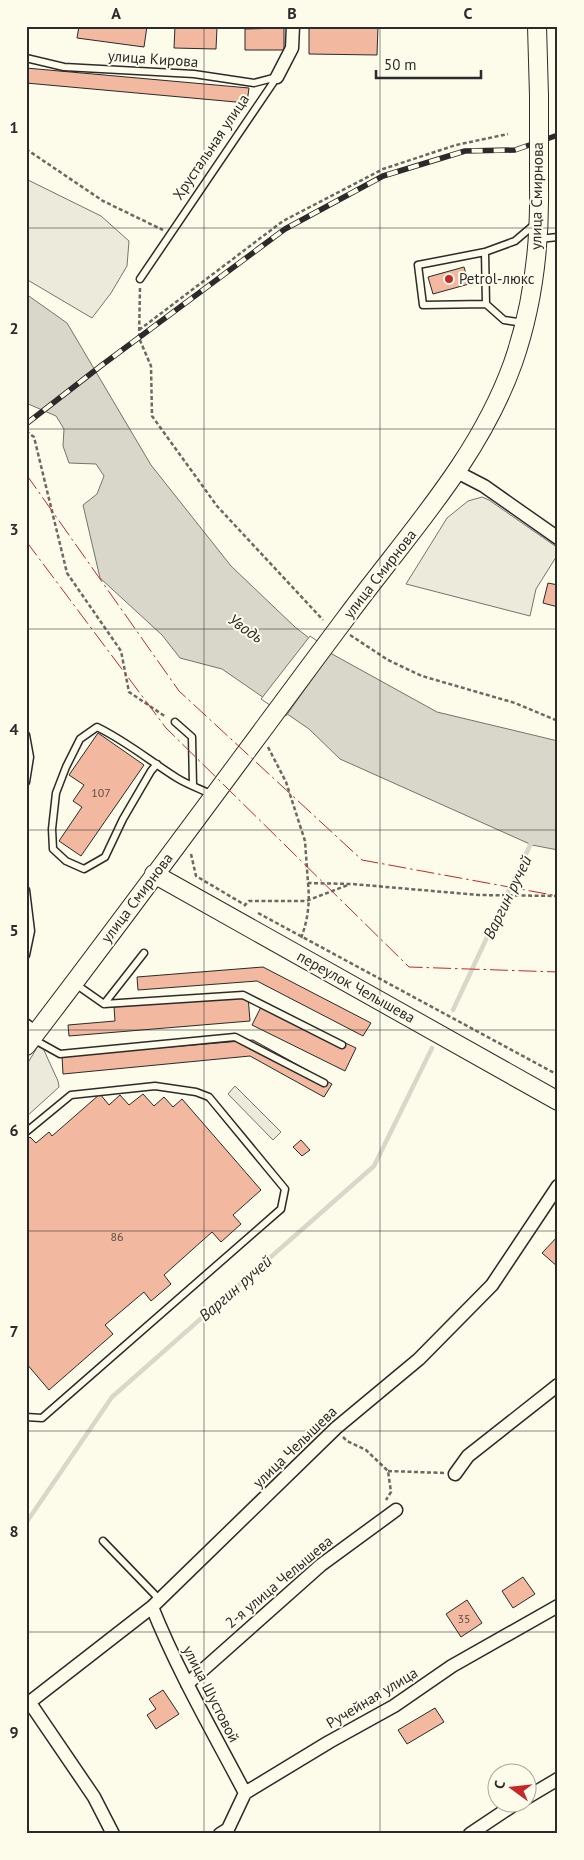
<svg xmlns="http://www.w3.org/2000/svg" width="584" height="1860" viewBox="0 0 584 1860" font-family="'PT Sans',sans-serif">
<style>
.green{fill:#ecebdb;stroke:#74746e}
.parking{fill:#eceadb;stroke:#74746e}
.water{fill:#d8d7c9;stroke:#74746e}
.pier{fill:#fdfbea;stroke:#74746e}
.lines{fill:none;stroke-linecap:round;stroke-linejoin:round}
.stream{stroke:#d8d7c9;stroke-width:4.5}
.building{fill:#f2b8a0;stroke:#2b2b2b}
.lane-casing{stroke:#2b2b2b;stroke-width:9}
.street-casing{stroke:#2b2b2b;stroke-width:15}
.secondary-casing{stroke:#2b2b2b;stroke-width:20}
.path{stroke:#6a6964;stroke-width:2.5;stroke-dasharray:4 2.5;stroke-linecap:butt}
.lane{stroke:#fdfbea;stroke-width:6}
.street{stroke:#fdfbea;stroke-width:12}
.secondary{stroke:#fdfbea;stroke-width:18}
.rail-casing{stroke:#2b2b2b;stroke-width:5.5}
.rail{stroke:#fdfbea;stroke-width:4;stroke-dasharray:11;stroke-linecap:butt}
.secondary-bridge-casing{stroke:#2b2b2b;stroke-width:20;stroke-linecap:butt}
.secondary-bridge{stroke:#fdfbea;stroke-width:18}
.power{stroke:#c62828;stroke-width:1;stroke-dasharray:18 4 2.5 4;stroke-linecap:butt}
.grid{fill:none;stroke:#2b2b2b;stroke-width:1;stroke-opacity:0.55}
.poi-dot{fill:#c62828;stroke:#fdfbea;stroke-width:2}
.labels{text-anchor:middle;stroke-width:4;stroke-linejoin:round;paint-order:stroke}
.number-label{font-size:12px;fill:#5d4e48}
.street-label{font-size:15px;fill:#2b2b2b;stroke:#fdfbea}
.poi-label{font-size:15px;fill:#2b2b2b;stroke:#fdfbea;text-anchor:start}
.water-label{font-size:16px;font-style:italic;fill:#2b2b2b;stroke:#fdfbea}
.neatline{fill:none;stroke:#2b2b2b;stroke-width:2}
.grid-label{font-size:16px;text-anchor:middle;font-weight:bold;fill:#2b2b2b}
</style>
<rect width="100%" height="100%" fill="#fdfbea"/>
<path class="green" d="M26,179L101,216L129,241L127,266L111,293L92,318L26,279Z
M38,1046H42L58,1081L59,1087L26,1117V1066Z"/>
<path class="parking" d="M482,497L489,500L558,548V554L536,589L530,616L406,584L447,518L468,501Z
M235,1086L281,1132L273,1140L228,1094Z"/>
<path class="water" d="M26,294L67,323L151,465L231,566L295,627L323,649L437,712L558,741V850L532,845L340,759L309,729L222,669L180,658L162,635L100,578L83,505L97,494L104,476L96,464L69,463L63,446L64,429L56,416L26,403Z"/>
<path class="pier" d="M310,636L332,651L286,716L261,699Z"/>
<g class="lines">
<path class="stream" d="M453,1010L533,839
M26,1523L112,1397L374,1166L432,1048"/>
</g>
<path class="building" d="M79,26H147L144,47L77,38Z
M175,26L217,27L216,49L174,48Z
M352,26H378L377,55L309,54V27L352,28Z
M284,28V50H245V29Z
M26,68L249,88L247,103L26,83Z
M464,267L469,284L433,294L428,277Z
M548,583L558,585V607L543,603Z
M98,733L144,765L81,856L59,841L82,807L73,801L84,785L69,775Z
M263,967L371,1023L363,1036L257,981L138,990L137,977Z
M248,996L250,1021L69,1036L68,1025L115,1021L114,1007Z
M263,1003L356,1048L345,1071L252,1025Z
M253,1040L332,1084L324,1097L250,1056L63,1074L62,1056Z
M100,1094L109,1105L120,1095L129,1105L143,1094L154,1106L164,1097L173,1107L182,1099L261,1190L233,1215L241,1224L221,1242L212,1232L164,1275L171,1284L151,1301L144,1292L105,1325L113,1334L49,1390L26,1363V1141L30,1137L36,1143L49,1132L52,1136Z
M301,1140L310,1150L302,1156L293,1147Z
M558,1236V1267L542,1253Z
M523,1577L535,1594L513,1608L502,1591Z
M467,1600L482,1623L461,1637L446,1614Z
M163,1690L179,1714L156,1729L147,1715L156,1709L149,1699Z
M435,1708L444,1722L407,1744L398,1730Z"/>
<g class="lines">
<g class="lane-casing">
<path id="lane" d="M26,58L64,67L194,74L254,83L277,77
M539,239L558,237
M485,252L418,265L423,305L486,304
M140,279L277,77
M524,323L504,320L486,304L485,252L515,241L535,224
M175,722L192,737L193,786
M26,735L30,757L26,782
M157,764L151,771L123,819L105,857L84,869L66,861L53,849L52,829L56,793L66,767L80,739L97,727C126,741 150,761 177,778C188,785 201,789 213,795
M26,890L31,931L26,955
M74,983L104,1004L243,995L342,1045
M104,1004L144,953
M26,1022L37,1030
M33,1039L60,1054L235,1037L324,1083
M26,1132L71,1095L155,1086L196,1092L209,1097L285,1189L281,1209L42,1418L26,1417
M103,1541L160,1600"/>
</g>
<g class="street-casing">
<path id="street" d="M277,77L292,48L293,26
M457,472L484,486L558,538
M455,1474L468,1456L558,1385
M152,1607C178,1672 213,1732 245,1793
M187,1684L321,1565L396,1510
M30,1703L94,1797L113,1834
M26,1705L152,1607L336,1428L419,1359L492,1285L558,1186
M526,1798L558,1779
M220,1834L228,1829L245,1793L329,1742L394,1706L452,1666L558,1606
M470,1834L518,1802"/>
</g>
<g class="secondary-casing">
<path id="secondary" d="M537,26L539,96
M154,874L558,1101
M26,1046C134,905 239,761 345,619C405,537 478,461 513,363C533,306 540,247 539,187"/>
</g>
<path class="path" d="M26,149L103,201L163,230
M140,288L139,338L151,366L152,416L217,506L323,620
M139,330L283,221L383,169L456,145L508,134
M26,431L34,437L67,573L121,651L129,692L166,717
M350,635L388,660L422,676L515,703L558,721
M268,747L286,782L305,841L308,883L352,884L479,895L558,896
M191,854L196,876L245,905
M244,906L249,901H306L348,885
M258,913L558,1075
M301,938C308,920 310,902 308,883
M343,1437L347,1441L366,1450L388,1471L391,1492L386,1500
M388,1471L444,1473"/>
<use href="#lane" class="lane"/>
<use href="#street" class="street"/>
<use href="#secondary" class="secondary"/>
<g class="rail-casing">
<path id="rail" d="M26,424L102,365L285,229L383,176L465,151L515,150L558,135"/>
</g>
<use href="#rail" class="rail"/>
<g class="secondary-bridge-casing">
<path id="secondary-bridge" d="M539,96V187"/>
</g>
<use href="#secondary-bridge" class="secondary-bridge"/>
<path class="power" d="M26,474L179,691L362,860L558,896
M26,541L166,728L409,967L558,972"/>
</g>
<path class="grid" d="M204,26V1834M380,26V1834M26,228H558M26,429H558M26,629H558M26,830H558M26,1030H558M26,1231H558M26,1431H558M26,1632H558"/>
<circle class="poi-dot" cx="449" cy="279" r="5"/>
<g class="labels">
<g class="number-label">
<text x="101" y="797">107</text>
<text x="117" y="1241">86</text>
<text x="464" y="1623">35</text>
</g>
<g class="street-label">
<text transform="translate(153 59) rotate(4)" y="5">улица Кирова</text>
<text transform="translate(211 147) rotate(-56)" y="5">Хрустальная улица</text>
<text transform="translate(537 196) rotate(-89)" y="5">улица Смирнова</text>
<text transform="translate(380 574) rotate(-52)" y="5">улица Смирнова</text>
<text transform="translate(137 898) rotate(-53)" y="5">улица Смирнова</text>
<text transform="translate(356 987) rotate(29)" y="5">переулок Челышева</text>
<text transform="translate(295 1447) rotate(-44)" y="5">улица Челышева</text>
<text transform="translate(279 1582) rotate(-40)" y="5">2-я улица Челышева</text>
<text transform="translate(211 1694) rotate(63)" y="5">улица Шустовой</text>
<text transform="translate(372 1698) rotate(-31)" y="5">Ручейная улица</text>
</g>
<g class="poi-label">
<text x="459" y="284">Petrol-люкс</text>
</g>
<g class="water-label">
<text transform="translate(246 628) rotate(35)" y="6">Уводь</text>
<text transform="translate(507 897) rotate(-64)" y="6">Варгин ручей</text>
<text transform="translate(235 1288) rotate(-41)" y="6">Варгин ручей</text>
</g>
</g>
<rect width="584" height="1860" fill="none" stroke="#fdfbea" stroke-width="55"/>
<g transform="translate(512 1788) rotate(285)"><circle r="24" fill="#fdfbea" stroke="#a9a89e"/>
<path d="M0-4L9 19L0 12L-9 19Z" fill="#c62828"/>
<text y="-8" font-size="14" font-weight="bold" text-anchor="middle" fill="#2b2b2b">С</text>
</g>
<path d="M376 70v8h105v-8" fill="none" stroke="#2b2b2b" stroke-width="2.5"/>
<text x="384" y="70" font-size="15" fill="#2b2b2b" stroke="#fdfbea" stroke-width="4" paint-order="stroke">50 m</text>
<rect x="28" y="28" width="528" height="1804" class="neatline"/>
<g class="grid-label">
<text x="116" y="19">A</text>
<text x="292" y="19">B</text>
<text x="468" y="19">C</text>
<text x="14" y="133">1</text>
<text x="14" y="334">2</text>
<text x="14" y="535">3</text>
<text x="14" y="735">4</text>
<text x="14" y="936">5</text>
<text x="14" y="1136">6</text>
<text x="14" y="1337">7</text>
<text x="14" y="1537">8</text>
<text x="14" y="1738">9</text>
</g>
</svg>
